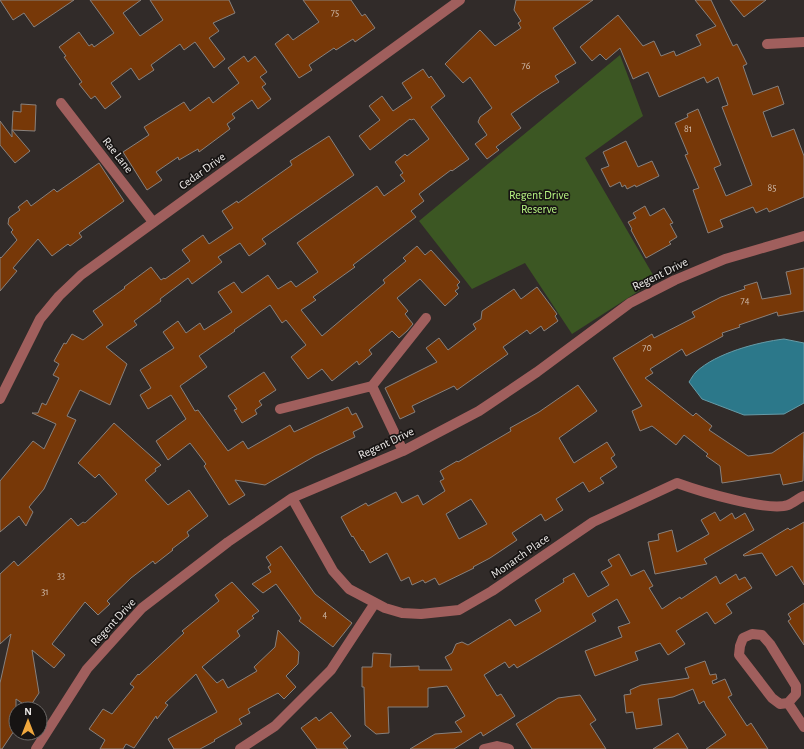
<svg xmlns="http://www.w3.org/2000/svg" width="804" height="749" viewBox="0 0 804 749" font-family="'Alegreya Sans',sans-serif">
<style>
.green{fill:#3c5723}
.water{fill:#2c788a;stroke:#669aa6}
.building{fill:#773808;stroke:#88817d;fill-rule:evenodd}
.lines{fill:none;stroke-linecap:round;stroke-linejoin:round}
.minor{stroke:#a05f5d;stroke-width:10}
.labels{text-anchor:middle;stroke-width:3.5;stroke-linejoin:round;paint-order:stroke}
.number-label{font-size:10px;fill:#d0beb0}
.street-label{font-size:12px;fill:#edeae8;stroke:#171413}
.park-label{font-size:12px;fill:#b9f783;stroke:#171413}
</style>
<rect width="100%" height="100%" fill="#312b29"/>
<path class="green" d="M620,55L643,116L585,158L656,280L572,334L525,263L472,289L419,221Z"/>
<path class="water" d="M784,339L804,343V403L784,414L744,415L702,399L689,382C691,379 693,375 696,372C716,353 758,342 784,339Z"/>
<path class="building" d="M0,0H74L34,27L24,13L13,20Z
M90,0H141L123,13L140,36L163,20L150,0H229L235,13L213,23L219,31L209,38L225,59L214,68L195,42L184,50L180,44L151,65L154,70L139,80L131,68L111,83L121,97L105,109L95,96L91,99L79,84L82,82L64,57L66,56L59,47L79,32L89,46L92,44L94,47L114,33Z
M303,0H351L362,16L365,14L375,28L355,42L353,39L336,50L334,48L309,65L312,70L299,78L275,44L288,34L293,40L319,22Z
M516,0H593L553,28L576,63L555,76L559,82L541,93L511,114L521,128L496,147L499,150L487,159L475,144L487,135L478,122L480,117L492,108L470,77L463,83L445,64L480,30L495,46L521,28L518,23L521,21L514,10Z
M695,0H711L733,46L737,44L747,64L743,66L753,95L778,86L784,104L763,112L772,137L794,129L804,156V197L769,212L767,208L756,213L753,207L720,220L723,227L708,233L693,190L699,188L685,155L688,154L675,123L688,117L687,114L698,109L721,165L714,168L726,196L752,185L722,107L728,105L718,77L707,83L704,77L659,97L648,72L633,79L620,48L606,60L600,54L592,61L580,47L618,15L643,46L654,41L661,56L674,51L676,56L701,45L696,35L716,26Z
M730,0H766L744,17Z
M244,56L248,62L255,56L267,72L260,77L266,84L262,87L271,99L258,109L252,100L232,114L235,118L227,124L230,129L199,152L198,149L179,160L178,157L156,172L162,180L147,190L123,152L149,135L144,127L184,102L190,111L209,97L213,103L239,83L228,68Z
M423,69L429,78L431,76L445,96L431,107L469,159L452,171L451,170L419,194L424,201L411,211L416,217L353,265L355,267L313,297L316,300L301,310L322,336L385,283L383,280L406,261L403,258L417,246L425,255L431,250L460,282L457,285L459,288L455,291L458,294L445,306L420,279L397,298L408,311L405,314L413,324L407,331L399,338L392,331L369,350L372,354L359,365L357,361L332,381L322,369L308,379L291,357L306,345L286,320L282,323L270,305L234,330L235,331L199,356L207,367L180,386L195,411L198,410L228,451L243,441L248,449L290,425L294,432L348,407L352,415L356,413L363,427L353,432L355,437L315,456L265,485L235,480L245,495L229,505L204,466L206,464L190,443L168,460L156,441L186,419L171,395L148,409L140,395L151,388L140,370L174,348L163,332L178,321L186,333L200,323L204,330L232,312L218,292L234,282L242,293L268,275L278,289L291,281L296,287L318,272L297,243L377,186L384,196L405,181L400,175L403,173L395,162L405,154L407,156L429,139L414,119L411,120L410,119L370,150L359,136L380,120L369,106L382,96L393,111L412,98L402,83Z
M21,104L36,105L35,131L12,130L13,111L21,112Z
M0,121L12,137V130L30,151L15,163L0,145Z
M329,136L354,175L262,239L266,244L249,256L240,243L218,257L222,262L192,284L188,278L160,299L161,301L134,321L137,325L106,347L127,364L110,405L80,390L67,416L76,420L44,489L29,507L33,512L26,526L19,516L0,532V481L33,441L44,449L56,424L32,413H38L42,403L46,405L59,378L53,375L59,364L54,361L64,343L66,344L72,334L83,340L103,325L93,311L125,288L124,287L151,267L161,280L164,278L165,279L190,261L182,250L203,235L209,244L233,228L222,211L237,201L238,203L292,165L290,161Z
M626,141L638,167L652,161L659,176L636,187L635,185L627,189L625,185L622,187L620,182L610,187L601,169L609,166L603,152Z
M99,163L124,201L79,233L82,237L70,246L68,244L52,256L38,239L13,268L17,271L0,291V257L1,258L17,240L11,232L13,230L8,224L9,218L20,210L18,207L27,200L31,206L54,189L57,192Z
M645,206L650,216L664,208L673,223L670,224L677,237L669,242L671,244L646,258L631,230L632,229L628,222L636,218L633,213Z
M804,268V311L778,316L777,312L739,325L740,327L722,333L723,336L686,356L682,349L650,369L653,373L645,378L693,416L696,413L712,426L709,430L748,456L772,453L804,432L803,481L783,485L780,474L722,483L720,466L706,456L708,454L684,435L676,445L652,426L640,431L632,411L642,406L613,358L652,334L654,338L695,317L692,312L721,297L745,289L744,286L757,282L762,299L791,294L786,272Z
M537,287L557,314L555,316L558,321L544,331L541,326L530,334L527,330L503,347L508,354L457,390L454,386L412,406L415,412L400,419L385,388L437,362L426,348L439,338L448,350L476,329L473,324L481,319L482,311L514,289L521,299Z
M264,372L276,390L259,401L262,405L255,410L257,414L242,423L234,410L237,409L228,396Z
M578,385L597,411L559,438L574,463L607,442L615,455L611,458L617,467L600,478L604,483L589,492L583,482L556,499L563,510L545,521L541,514L512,533L517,540L490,558L473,567L474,568L439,585L435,578L425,583L423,580L412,585L409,577L401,581L387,553L370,563L363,550L362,551L353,536L352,537L341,517L366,503L368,506L396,492L402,503L418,495L423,505L445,491L440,481L444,479L440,471L457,461L458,462L511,431L510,428L539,412ZM471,499L487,524L459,539L446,514Z
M114,423L161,465L155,469L156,471L145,480L168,505L189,490L208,516L187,532L189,536L172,549L173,550L155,564L153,561L131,578L107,601L110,604L98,615L85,602L52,644L65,655L54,668L32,650L39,693L29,708L16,699V728L2,749H0V683L11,634L0,644V574L14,561L18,566L71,518L78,526L83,522L85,523L117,494L99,474L95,478L78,463Z
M715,512L720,521L732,513L735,519L745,513L754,530L704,559L707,564L655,574L648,542L659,540L658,534L672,530L677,552L709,534L701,520Z
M804,522V585L792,566L776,576L762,553L744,556L743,555L788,528L790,530Z
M281,546L315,594L352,623L333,647L299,621L301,618L276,584L263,593L252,584L271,572L268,567L271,565L266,557Z
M619,554L631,576L644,570L653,586L649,588L662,609L680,597L681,599L716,576L720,584L736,574L739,580L745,577L752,588L726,604L732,613L715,624L707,612L676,631L685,644L668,655L660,643L635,652L638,660L595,676L585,651L622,637L618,627L630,623L617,599L592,614L596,621L517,668L514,664L509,668L505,662L484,675L497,696L501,694L515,716L483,736L481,732L454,749H410L435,734L462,732L455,722L465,716L447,686L428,688V707H388L389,733L376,734L365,725L364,687H362V667H372L373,653L391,654L390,667L419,666V670H452L445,657L452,653L456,644L462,642L468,645L510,619L515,626L541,611L535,600L564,582L563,579L574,573L588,597L609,585L601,572L612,566L608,560Z
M232,582L259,611L252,616L254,618L237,631L240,636L202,667L217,683L223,679L228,688L257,671L254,667L275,647L278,630L299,652L298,664L286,676L296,687L284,699L278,693L248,709L250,713L239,719L242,724L214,740L215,741L200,749H174L168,739L217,712L196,674L165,703L168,705L157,719L156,716L134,748L126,744L123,749H100L105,740L89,729L103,709L112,714L134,687L130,684L138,674L139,675L184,633L182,631L219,601L215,595Z
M804,603V645L788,621L791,619L788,614Z
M705,661L710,675L716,674L717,679L712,681L713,684L725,679L732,695L728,697L747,726L751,723L768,749H706L726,735L706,706L704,701L699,704L693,689L673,697L658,699L662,725L636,729L633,712L626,713L624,695L631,694L630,690L641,685L689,678L685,668Z
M580,695L596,720L590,724L606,749H532L516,724L558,698Z
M331,712L351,736L343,743L348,749H317L301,728L316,717L319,721Z
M678,733L688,749H653Z"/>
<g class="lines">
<path class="minor" d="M767,44L804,42
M61,103L153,222
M0,399L40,319L59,296L81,275L460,0
M280,409L372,386
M403,451L372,386L426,318
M292,498L333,571L349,589L385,608L402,613L421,614L459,610L492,591L593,522L677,483C699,491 768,512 788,505C793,503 799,498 804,496
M752,634L762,635L770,644L796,686V694L788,703L780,704L772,698L739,655L740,646L743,638Z
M788,703L804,727
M36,749L87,669L142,608L228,542L292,498L403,451L479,411L537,372L630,303L675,280L725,259L804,236
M240,749L275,726L331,670L375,603
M484,749L497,746L509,749"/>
</g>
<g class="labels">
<g class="number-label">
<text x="335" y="16">75</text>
<text x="526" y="69">76</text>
<text x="688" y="132">81</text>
<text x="772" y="191">85</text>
<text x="745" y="304">74</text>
<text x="647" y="351">70</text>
<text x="61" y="579">33</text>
<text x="45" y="595">31</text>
<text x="325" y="618">4</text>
</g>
<g class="street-label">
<text transform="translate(118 155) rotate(52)" y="4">Rae Lane</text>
<text transform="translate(202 171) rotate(-36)" y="4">Cedar Drive</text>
<text transform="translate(660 274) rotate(-26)" y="4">Regent Drive</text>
<text transform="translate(386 443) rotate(-25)" y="4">Regent Drive</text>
<text transform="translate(520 556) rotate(-35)" y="4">Monarch Place</text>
<text transform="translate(113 622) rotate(-47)" y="4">Regent Drive</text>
</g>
<g class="park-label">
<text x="539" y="199">Regent Drive<tspan x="539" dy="14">Reserve</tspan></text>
</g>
</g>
<g transform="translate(28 721)"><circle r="19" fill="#171413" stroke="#6d6a68"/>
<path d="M0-3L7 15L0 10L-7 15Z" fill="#efa73d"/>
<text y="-6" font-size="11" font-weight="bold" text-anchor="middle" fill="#edeae8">N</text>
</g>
</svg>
